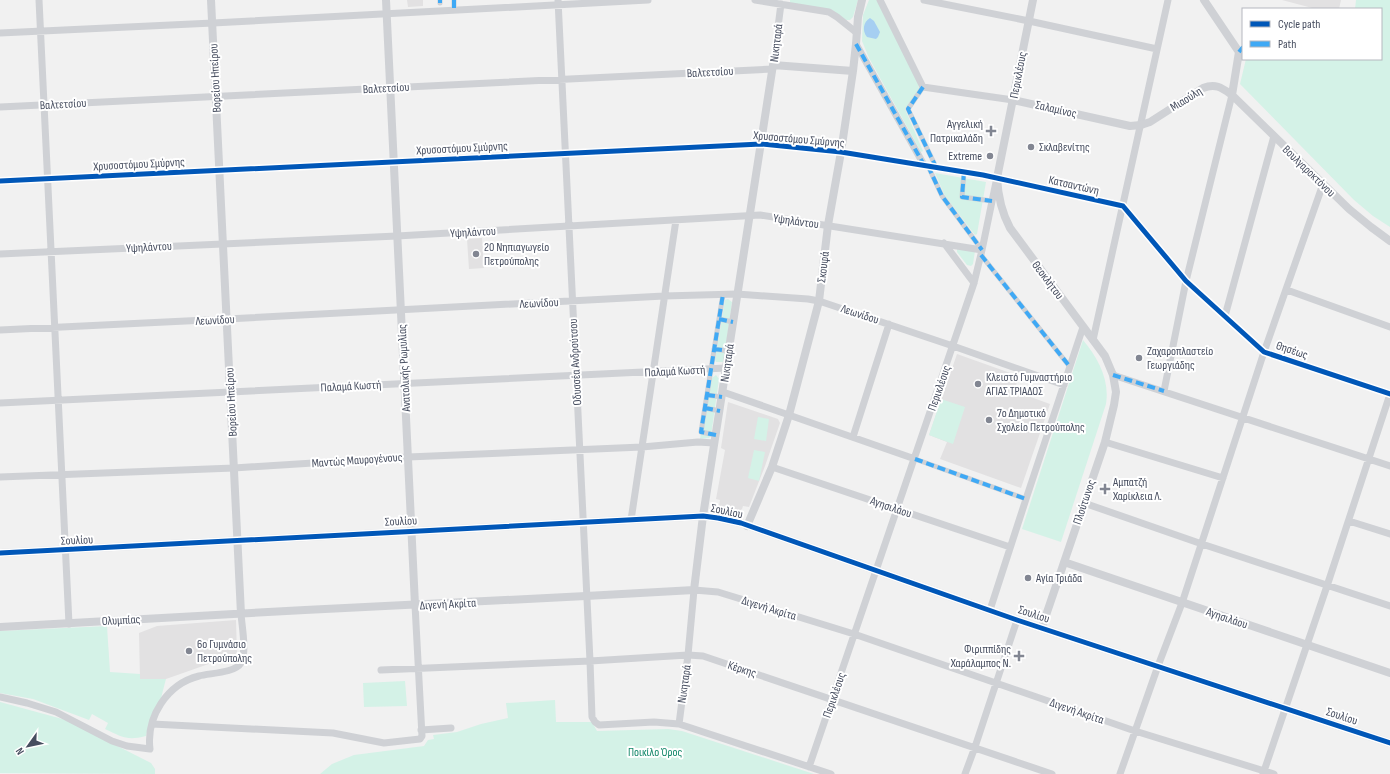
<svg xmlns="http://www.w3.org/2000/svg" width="1390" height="774" viewBox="0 0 1390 774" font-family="'Sofia Sans Condensed',sans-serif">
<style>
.education{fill:#e2e1e2}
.green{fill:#d4f2e7}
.water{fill:#a6cff2}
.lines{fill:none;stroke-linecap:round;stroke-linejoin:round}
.pedestrian{stroke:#cfd1d5;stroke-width:5}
.minor{stroke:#cfd1d5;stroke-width:7}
.tertiary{stroke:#cfd1d5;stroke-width:8}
.quiet{stroke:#3fa9f5;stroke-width:4;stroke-dasharray:8 4;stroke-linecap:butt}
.cycleway-casing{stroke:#fff;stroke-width:8}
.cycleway{stroke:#0057b8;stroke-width:5}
.poi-dot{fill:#828692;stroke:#fff;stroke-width:1.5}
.labels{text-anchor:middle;stroke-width:4;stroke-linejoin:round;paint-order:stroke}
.street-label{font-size:12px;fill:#464d5f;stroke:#fff}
.poi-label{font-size:12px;fill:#464d5f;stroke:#fff;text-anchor:start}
.park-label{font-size:12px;fill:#118668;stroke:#fff}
</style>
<rect width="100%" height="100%" fill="#f1f1f1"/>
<path class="education" d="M407,0H423V6L408,7Z
M1282,0H1341L1339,9H1316Z
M482,238L484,268L469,269L467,239Z
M957,354L1019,376L1014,391L1050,404L1021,488L940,459L947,442L929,435Z
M728,402L778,419L780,423L765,466L749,507L743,506L742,509L737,512L719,506L720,500L716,499L725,450L721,448Z
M236,620L237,654L166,679H140L139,633L157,626Z"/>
<path class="green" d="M790,0H858L853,17L850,20H846L832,10L790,4Z
M869,0H877L918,80L919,89L905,109L923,151L921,152L869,58L862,41L863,15Z
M1356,0H1390V227L1373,216L1354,200L1240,84L1246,59H1381V9H1355Z
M935,173L986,182L977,234L975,235L945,196Z
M957,249L975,251L973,264L971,266L967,265L957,252Z
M728,299L732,302L724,360L723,362H716L715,360L725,300Z
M1083,340C1098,358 1110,380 1106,404L1061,542L1022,529Z
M716,375L719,379L711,436L709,438L700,439L701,433H703L712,378Z
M941,399L965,407L953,444L929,435Z
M758,417L769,419L766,441L754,439Z
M754,450L765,452L759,481L748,478Z
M107,626L110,672L140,674V679H166L161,698L149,724L146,736C127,741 122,737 105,729L108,723L92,714L89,720L33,699L0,693V631Z
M405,681L407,706L364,707L363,683Z
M555,700L556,722H592L597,731L668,729L682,731L814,774H320L332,764L354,755L424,746L428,740L434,739L433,735L457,732L481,724L508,718L506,703Z
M0,702L66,720L151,763L155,769V774L0,773Z"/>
<path class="water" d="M870,18L874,21L880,32L878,37L876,39L867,37C862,31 863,22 870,18Z"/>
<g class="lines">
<path class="pedestrian" d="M440,0V3
M454,0V10
M923,87L908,109L936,167
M928,166L942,196L982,250
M964,172L962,197L992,201
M981,255L1070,367
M719,319L733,322
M714,349L729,351
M707,395L722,397
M705,408L720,411
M716,435L701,432L723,294
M915,459L1026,499"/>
<path class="minor" d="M39,0L69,624
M558,0L590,661L592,717L595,722L599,725L654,722L679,724L831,774
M755,0L829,12L837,17L857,33
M880,0L923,87L1013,100
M924,0L1029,21L1157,49
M0,33L213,23L648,0
M856,44L924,165
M773,65L781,4
M0,107L772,69
M0,181L761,144L841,152L983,175L1123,206L1186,281L1264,352L1390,394
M944,243L974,283
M0,254L397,236L760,215L982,250
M1287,290L1390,327
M1225,316L1274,136
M0,330L227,319L664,296L737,294L808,299L819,301L953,346L1064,385
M1093,340L1168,0
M1113,375L1390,466
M1164,391L1186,281L1232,95
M723,392L915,459
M0,403L726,368
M853,437L889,324
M1105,442L1223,478
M772,467L1010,547
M0,477L234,468L408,457L642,447L698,442L714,443
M1084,503L1202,544L1390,606
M631,520L676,220
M1349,521L1390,534
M990,610L1026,499L1083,327
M381,670L590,661L688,655L703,656L1052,774
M0,697L27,703L56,712L112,741L127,746L150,749C146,717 167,684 199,676C210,673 235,673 241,663C247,652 242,627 241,614
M152,724L333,733L384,743L420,739L422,736L415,605
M679,724L688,655L694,590L718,592L854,634L1135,731L1274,774
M421,730L451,728
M809,767L974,283L982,250L996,182
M965,774L975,747L1017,620
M1120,774L1158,666L1182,603L1264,352L1323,184
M1263,774L1327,586L1390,394"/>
<path class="tertiary" d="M211,0L241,614
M386,0L415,605
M1033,0L997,178C998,196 1002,213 1010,228L1105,356L1113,375L1116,392L1114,405L1105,442L1042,627
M1204,0L1239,52L1232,95
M1013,100L1130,126L1141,125L1150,122L1203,88C1216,83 1222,88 1232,95L1349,209L1371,227L1390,241
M747,526L772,467L789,415L819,301L828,225L841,152L853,71L856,44L858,17L862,0
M0,553L703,516L718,518L741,523L1017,620L1390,743
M1064,562L1390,673
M0,627L305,610L586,596L694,590L703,516L773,65L853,71"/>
<path class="quiet" d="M440,0V3
M454,0V10
M856,44L924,165
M1239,52L1243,47
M923,87L908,109L936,167
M928,166L942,196L982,250
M964,172L962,197L992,201
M981,255L1070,367
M719,319L733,322
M714,349L729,351
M1113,375L1164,391
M707,395L722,397
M705,408L720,411
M716,435L701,432L723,294
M915,459L1026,499"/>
<g class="cycleway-casing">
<path id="cycleway" d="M0,181L761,144L841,152L983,175L1123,206L1186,281L1264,352L1390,394
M0,553L703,516L718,518L741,523L1017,620L1390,743"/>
</g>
<use href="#cycleway" class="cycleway"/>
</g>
<g class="poi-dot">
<path d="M989 125h4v4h4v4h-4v4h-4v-4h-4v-4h4z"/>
<circle cx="1031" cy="147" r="4"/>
<circle cx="990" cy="156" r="4"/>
<circle cx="476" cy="254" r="4"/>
<circle cx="1139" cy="358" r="4"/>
<circle cx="978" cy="384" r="4"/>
<circle cx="989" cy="420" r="4"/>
<path d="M1103 483h4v4h4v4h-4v4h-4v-4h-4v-4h4z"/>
<circle cx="1028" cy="578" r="4"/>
<circle cx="189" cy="651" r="4"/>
<path d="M1017 650h4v4h4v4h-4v4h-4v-4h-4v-4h4z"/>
</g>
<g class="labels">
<g class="street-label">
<text transform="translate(776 43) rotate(-83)" y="4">Νικηταρά</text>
<text transform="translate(710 72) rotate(-3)" y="4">Βαλτετσίου</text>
<text transform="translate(1018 75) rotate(-79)" y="4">Περικλέους</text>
<text transform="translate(215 78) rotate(-93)" y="4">Βορείου Ηπείρου</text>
<text transform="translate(386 88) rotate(-3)" y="4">Βαλτετσίου</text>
<text transform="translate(1186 99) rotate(-32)" y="4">Μιαούλη</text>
<text transform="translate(63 104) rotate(-3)" y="4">Βαλτετσίου</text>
<text transform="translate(1056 109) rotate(13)" y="4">Σαλαμίνος</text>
<text transform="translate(799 139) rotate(5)" y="4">Χρυσοστόμου Σμύρνης</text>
<text transform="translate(462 148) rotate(-3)" y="4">Χρυσοστόμου Σμύρνης</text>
<text transform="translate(139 164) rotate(-3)" y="4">Χρυσοστόμου Σμύρνης</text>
<text transform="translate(1309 171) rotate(44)" y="4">Βουλγαροκτόνου</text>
<text transform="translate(1074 185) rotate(13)" y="4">Κατσαντώνη</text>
<text transform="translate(796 221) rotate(8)" y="4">Υψηλάντου</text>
<text transform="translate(473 232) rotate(-3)" y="4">Υψηλάντου</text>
<text transform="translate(149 247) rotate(-3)" y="4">Υψηλάντου</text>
<text transform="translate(823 267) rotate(-83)" y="4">Σκουφά</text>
<text transform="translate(1048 280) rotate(53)" y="4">Θεοκλήτου</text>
<text transform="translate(539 303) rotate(-3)" y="4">Λεωνίδου</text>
<text transform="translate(860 314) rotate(18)" y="4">Λεωνίδου</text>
<text transform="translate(215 320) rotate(-3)" y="4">Λεωνίδου</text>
<text transform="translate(1292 350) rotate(19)" y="4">Θησέως</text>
<text transform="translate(575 362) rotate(-93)" y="4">Οδυσσέα Ανδρούτσου</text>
<text transform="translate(727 363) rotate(-82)" y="4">Νικηταρά</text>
<text transform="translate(404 368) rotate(-93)" y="4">Ανατολικής Ρωμυλίας</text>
<text transform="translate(675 371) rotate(-3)" y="4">Παλαμά Κωστή</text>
<text transform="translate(351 386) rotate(-3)" y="4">Παλαμά Κωστή</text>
<text transform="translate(939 388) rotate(-71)" y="4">Περικλέους</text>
<text transform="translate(231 402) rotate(-93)" y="4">Βορείου Ηπείρου</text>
<text transform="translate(357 460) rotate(-4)" y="4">Μαντώς Μαυρογένους</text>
<text transform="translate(1084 502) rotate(-71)" y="4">Πλούτωνος</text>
<text transform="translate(891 507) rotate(19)" y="4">Αγησιλάου</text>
<text transform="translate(727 511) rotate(12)" y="4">Σουλίου</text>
<text transform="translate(401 521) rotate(-3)" y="4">Σουλίου</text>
<text transform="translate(77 540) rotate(-3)" y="4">Σουλίου</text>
<text transform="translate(448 604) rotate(-3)" y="4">Διγενή Ακρίτα</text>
<text transform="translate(769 608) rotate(17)" y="4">Διγενή Ακρίτα</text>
<text transform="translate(1034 614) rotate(18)" y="4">Σουλίου</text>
<text transform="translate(1227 618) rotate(19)" y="4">Αγησιλάου</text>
<text transform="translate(121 620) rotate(-3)" y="4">Ολυμπίας</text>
<text transform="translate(742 669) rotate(18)" y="4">Κέρκης</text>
<text transform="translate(684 684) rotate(-82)" y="4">Νικηταρά</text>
<text transform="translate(834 695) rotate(-71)" y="4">Περικλέους</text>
<text transform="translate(1077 711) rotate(19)" y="4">Διγενή Ακρίτα</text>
<text transform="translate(1342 716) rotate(18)" y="4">Σουλίου</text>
</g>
<g class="poi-label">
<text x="983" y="128" text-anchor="end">Αγγελική<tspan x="983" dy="14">Πατρικαλάδη</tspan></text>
<text x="1039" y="151">Σκλαβενίτης</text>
<text x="982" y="160" text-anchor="end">Extreme</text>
<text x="484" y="251">20 Νηπιαγωγείο<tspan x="484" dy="14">Πετρούπολης</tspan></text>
<text x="1147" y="355">Ζαχαροπλαστείο<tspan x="1147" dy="14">Γεωργιάδης</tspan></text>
<text x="986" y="381">Κλειστό Γυμναστήριο<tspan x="986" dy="14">ΑΓΙΑΣ ΤΡΙΑΔΟΣ</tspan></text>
<text x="997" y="417">7ο Δημοτικό<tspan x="997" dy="14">Σχολείο Πετρούπολης</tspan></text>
<text x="1113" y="486">Αμπατζή<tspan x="1113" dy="14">Χαρίκλεια Λ.</tspan></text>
<text x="1036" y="582">Αγία Τριάδα</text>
<text x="197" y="648">6ο Γυμνάσιο<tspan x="197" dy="14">Πετρούπολης</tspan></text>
<text x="1011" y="653" text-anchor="end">Φιριππίδης<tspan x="1011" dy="14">Χαράλαμπος Ν.</tspan></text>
</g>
<g class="park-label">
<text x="655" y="756">Ποικίλο Όρος</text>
</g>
</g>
<rect x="1242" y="8" width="140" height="52" fill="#ffffff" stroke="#b5b8bf"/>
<rect x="1250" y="21" width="20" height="6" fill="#0057b8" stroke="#b5b8bf"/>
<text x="1278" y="28" font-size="12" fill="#464d5f">Cycle path</text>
<rect x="1250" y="41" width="20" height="6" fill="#3fa9f5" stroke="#b5b8bf"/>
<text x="1278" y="48" font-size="12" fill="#464d5f">Path</text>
<g transform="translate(28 746) rotate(237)" stroke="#ffffff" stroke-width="3" paint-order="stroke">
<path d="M0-3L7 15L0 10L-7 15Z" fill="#464d5f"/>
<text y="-6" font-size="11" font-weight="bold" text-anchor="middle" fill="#464d5f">N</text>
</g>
</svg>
